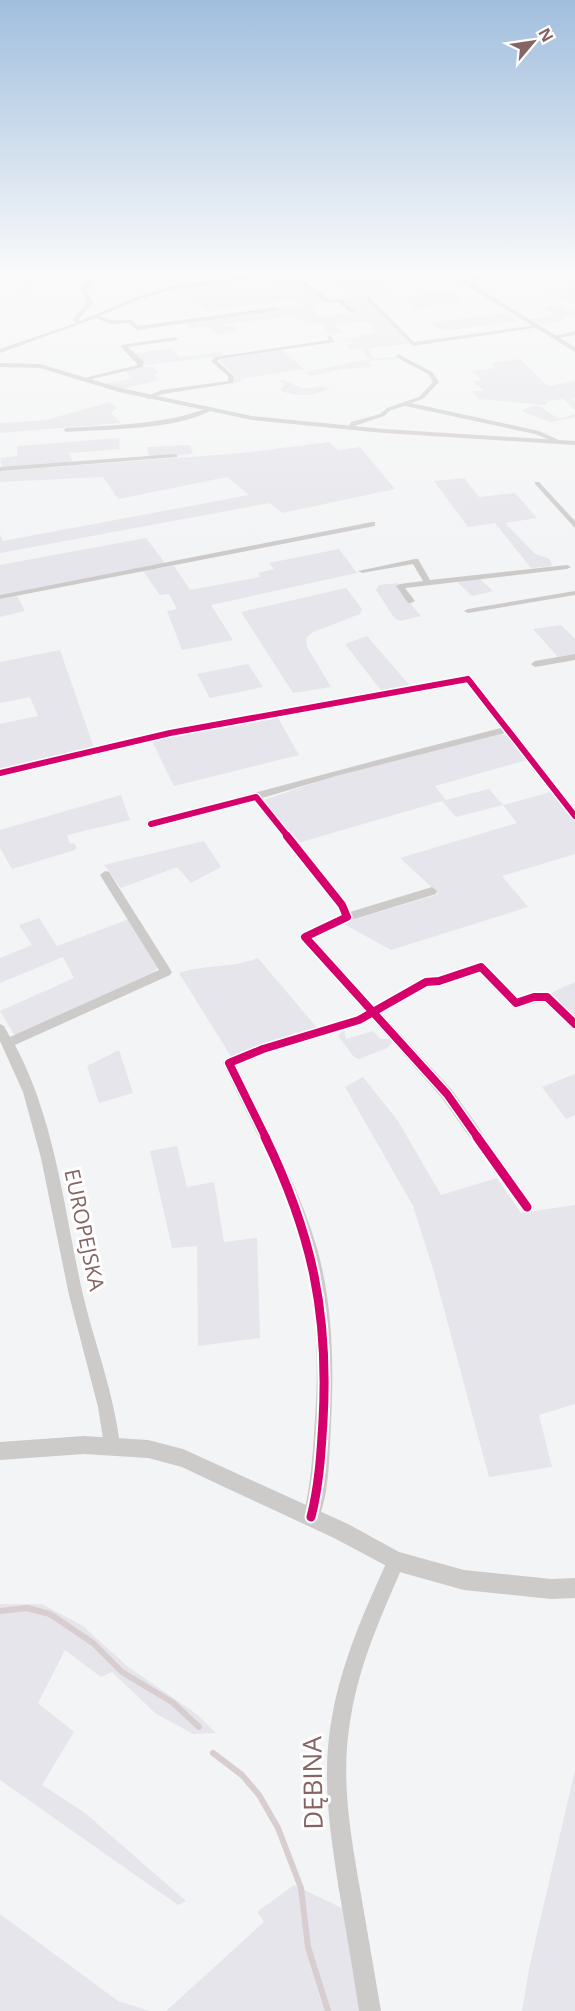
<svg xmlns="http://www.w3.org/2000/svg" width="575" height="2011" viewBox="0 0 575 2011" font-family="'Open Sans',sans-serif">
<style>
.green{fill:#e5e5eb}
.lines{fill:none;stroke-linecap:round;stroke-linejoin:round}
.stream-far1{stroke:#d8cdcf;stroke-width:1.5}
.stream{stroke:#d8cdcf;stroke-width:6}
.minor{fill:#cdcaca;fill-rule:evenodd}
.tertiary{fill:#cdcaca;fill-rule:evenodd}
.cycleway-far2-casing{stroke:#fff;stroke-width:9}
.cycleway-far1-casing{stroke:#fff;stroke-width:11}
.cycleway-casing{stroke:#fff;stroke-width:13}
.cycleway-far2{stroke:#d6006c;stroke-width:6}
.cycleway-far1{stroke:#d6006c;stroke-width:8}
.cycleway{stroke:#d6006c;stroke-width:9}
.labels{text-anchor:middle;stroke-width:6;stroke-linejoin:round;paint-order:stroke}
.street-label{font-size:21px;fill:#856463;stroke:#fff}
.near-street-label{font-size:26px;fill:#856463;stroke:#fff}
</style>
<rect width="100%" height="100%" fill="#f3f4f5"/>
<path class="green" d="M575,274V302L568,303L548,291L571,288L554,278Z
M378,279L394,291L364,296L410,344L368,348L374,359L397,356L401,359L368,361L371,367L342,369L311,376L305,372L369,359L360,349L351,350L346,345L353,344L351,341L337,342L377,332L367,321L333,325L344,332L330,334L322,325L305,323L290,316L222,325L236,327L233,332L216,335L208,326L190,328L185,323L301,306L293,299L207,311L181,292L180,288L227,282L235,289L301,283L323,302L309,305L321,317L356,312L339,299L350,296L336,283Z
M447,290L463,301L415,308L406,298Z
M561,304L575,311V315L564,317L562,321L541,325L531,319L555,315L543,308Z
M506,313L519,321L443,331L429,323Z
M171,348L179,357L221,352L224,356L146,365L134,354Z
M281,349L304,369L240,379L243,381L233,383L235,375L218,360Z
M520,359L548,386L575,381V397L572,398L575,401V410L564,399L548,401L546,405L478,399L472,391H484L473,382L482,380L472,371L495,368L491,363Z
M152,366L158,373L154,375L159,380L122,389L104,384L132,378L125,371Z
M279,380C289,380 294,387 304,388C313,390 317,384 329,388C318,397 292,397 280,390L285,385Z
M110,402L117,408L111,413L121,423L0,433V423L46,420Z
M532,406H539L559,419L575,414V417L551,422L521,411Z
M119,438L120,449L69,453L73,462L2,468L0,458L17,456V446Z
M329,442L338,450L360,447L395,489L282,513L270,503L0,553V534L3,541L249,495L227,477L118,499L103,477L0,482V471L243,453Z
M190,445L193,454L149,457L147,447Z
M464,478L479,497L515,493L537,518L505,523L535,554L550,559L552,566L531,568L495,523L468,527L434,481Z
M146,538L165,563L0,595V565Z
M339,549L357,573L211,605L233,640L182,650L167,611L177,609L169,594L160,595L143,571L174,566L190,590L260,577L258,573L274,569L269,563Z
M478,577L493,591L472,596L455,580Z
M398,583V589L421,616L401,621L395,619L376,590L379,585Z
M346,588L362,609L360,614L313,632L306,638L307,647L331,687L293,693L241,612Z
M17,596L25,611L0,617V599Z
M561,625L575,639V654L558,657L533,629Z
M367,636L412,688L383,693L345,644Z
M60,650L94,748L0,770V724L38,716L30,697L0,703V662Z
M248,664L263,687L210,698L197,674Z
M278,718L299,755L174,786L152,741Z
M501,734L510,737L527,760L435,786L446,800L489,789L503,805L551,792L575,822V854L502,876L528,907L391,950L342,923L439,894L400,858L517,823L503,805L456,817L442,801L298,843L264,800L331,777Z
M121,795L130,820L67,835L70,844L74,843L77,848L72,851L12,869L0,848V830Z
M204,841L221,867L191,883L177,867L121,888L104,865Z
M39,918L57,946L129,919L158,968L154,972L15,1036L0,1011L74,978L63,957L0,983V958L32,945L19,925Z
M258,958L318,1029L232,1058L179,973C206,964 231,969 258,958Z
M575,982V1018L551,993Z
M344,1030L346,1039L373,1031L380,1039H392V1043L387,1048L359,1059L354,1057L338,1036Z
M119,1050L133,1093L99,1103L87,1066Z
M575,1074V1115L566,1119L542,1087Z
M363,1077L398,1121L441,1195L497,1178L521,1213L575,1205V1404L539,1415L552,1467L489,1477L434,1272L413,1206L345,1087Z
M177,1146L187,1187L214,1182L224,1242L257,1238L260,1338L198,1346L197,1246L172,1248L150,1151Z
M0,1604H42L83,1626L127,1666L198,1715L216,1733L193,1734L155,1713L112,1672L101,1677L65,1650L38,1703L74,1732L42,1785L85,1813L186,1901L178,1905L0,1780Z
M575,1770V2011H522L530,1964Z
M294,1885L344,1909L360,2011H166L264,1922L257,1912Z
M0,1914L118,2001L150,2011H0Z"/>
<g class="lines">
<path class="stream-far1" d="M0,277L3,279L0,280
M3,279H36L33,285L22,292"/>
<path class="stream" d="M0,1611L27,1608L50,1614L93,1643L122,1672L172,1702L199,1727
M213,1753L242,1775L259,1795L278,1828L301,1888L308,1947L328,2011"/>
<path class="minor" d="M78,273H83L91,281L87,290L93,303L78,320L80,321L136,297L173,286L272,273H294L329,300L341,299L356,312L351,313L338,302L326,303L288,274L173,289L140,299L100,316L111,320H132L138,326L278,307L280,310L137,330L129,323L110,324L96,318L0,353V349L76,323L72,320L87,303L81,290L85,281Z
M494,273H506L462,283L459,281Z
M541,273H548L553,276L550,278Z
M368,296L414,342L537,325L540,327L413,346L366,299Z
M575,331V335L554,339L551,337Z
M330,335L335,342L219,359L217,361L234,376L233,383L163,394L148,399L145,397L162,390L228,381V376L211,361L215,357L329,340L327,337Z
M176,337L178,340L128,347L144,362L143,367L83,381L80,379L138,365L121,347V345Z
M398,354L432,372L439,382L423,399L411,403L539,431L563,442L560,444L535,434L405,406L391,410L384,416L348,428L351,422L380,414L387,408L419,397L433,382L428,374L396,357Z
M208,408L211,410L210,411C174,430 107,429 66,432L63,430L66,428C113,425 163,425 208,408Z
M175,454L178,456L177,457L0,471V467Z
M535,482H539L575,521V528L535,484Z
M372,522H375V526L0,599V595Z
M415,559H418L430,580L567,565L571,567L567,569L405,588L415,601L411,603H408L396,586L400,584L423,581L413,564L362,573L358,571Z
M575,591V595L468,613L464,611L468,609Z
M575,654V660L535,667L531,664L535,661Z
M468,676L471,677L575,809V819L571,818L505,733L336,776L262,798L346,902L350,912L432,887L437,891L436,894L351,920L313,938L374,1006L422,979L439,977L481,963L485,964L518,998C551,987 552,995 575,1017V1029L571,1027L544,1002C534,1002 521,1009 512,1006L479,972L439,985L428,986L381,1013L452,1090L532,1203L534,1207L532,1211L527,1213L522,1211L442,1098L372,1019L363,1023L266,1053L236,1065C265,1125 298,1184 317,1248C333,1305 334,1366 331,1424C329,1457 330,1493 317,1523L311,1525L305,1523L303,1517C311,1485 313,1451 315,1418C319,1362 317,1305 303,1251C286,1185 251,1124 223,1063L225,1059L259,1046L355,1016L365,1011L299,937L301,934L341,915L337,906L254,801L151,827L146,824L147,822C265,790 383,758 501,728L466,682L170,736L0,776V770L170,730Z
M105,871L109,872L172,972L170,975L15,1045C56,1122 64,1211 83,1295C95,1345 114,1393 120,1445L118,1451L112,1453L106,1451L104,1445L98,1407L69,1295L41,1158L23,1092L0,1041V1024L4,1026L10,1037L159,970L100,875Z
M396,1552L402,1555L405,1561C383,1612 360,1661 351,1716C340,1775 350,1831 360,1889C367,1930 374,1970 381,2011H359C353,1971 346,1930 339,1890C330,1832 321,1776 332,1717C342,1660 366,1607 390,1555Z"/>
<path class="tertiary" d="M454,273L575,347V352L447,273Z
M0,363L40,364L120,388L252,416L384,429L575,441V445L384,433L252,420L119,392L40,368L0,367Z
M84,1436L148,1440L183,1449L348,1524L399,1552L464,1570L551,1579L575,1578V1598L551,1599L464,1590L396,1571L334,1538L205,1478L182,1467L148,1458L84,1454L0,1460V1442Z"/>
<g class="cycleway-far2-casing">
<path id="cycleway-far2" d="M0,773L170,733L468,679L575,816
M151,824L256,797L289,838"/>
</g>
<g class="cycleway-far1-casing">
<path id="cycleway-far1" d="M287,836L342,905L347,917L305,937L447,1094L478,1138
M266,1138L229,1063L263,1049L359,1020L426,982L439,981L481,967L516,1003L534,997H547L575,1024"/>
</g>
<g class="cycleway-casing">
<path id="cycleway" d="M265,1137C312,1234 329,1313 323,1421C321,1454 319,1486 311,1517
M477,1137L527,1207"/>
</g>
<use href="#cycleway-far2" class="cycleway-far2"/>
<use href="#cycleway-far1" class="cycleway-far1"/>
<use href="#cycleway" class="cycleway"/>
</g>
<linearGradient id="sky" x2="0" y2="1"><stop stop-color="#a1bede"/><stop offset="0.49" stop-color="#fafafa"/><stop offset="1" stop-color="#fafafa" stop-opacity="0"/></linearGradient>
<rect width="575" height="555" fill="url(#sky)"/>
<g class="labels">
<g class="street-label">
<text transform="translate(84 1230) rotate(78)" y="7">EUROPEJSKA</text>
</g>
<g class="near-street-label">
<text transform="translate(313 1783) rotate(-91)" y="9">DĘBINA</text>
</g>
</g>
<g transform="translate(533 42) rotate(61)" stroke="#ffffff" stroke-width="4.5" paint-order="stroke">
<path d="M0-4.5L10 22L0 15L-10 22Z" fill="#856463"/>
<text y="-9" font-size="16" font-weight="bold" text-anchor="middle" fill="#856463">N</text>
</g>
</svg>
